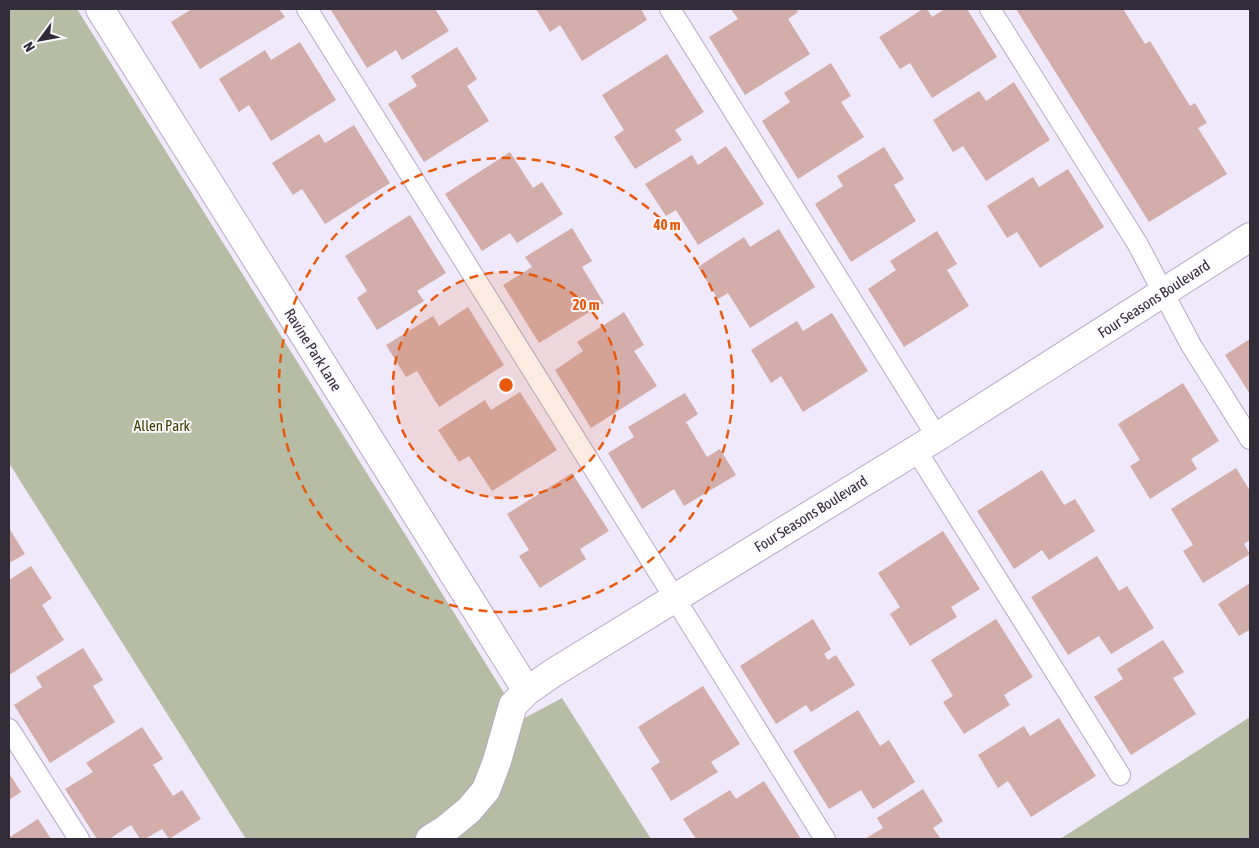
<svg xmlns="http://www.w3.org/2000/svg" width="1259" height="848" viewBox="0 0 1259 848" font-family="'Asap Condensed',sans-serif">
<style>
.green{fill:#b7bca5}
.building{fill:#d2ada9}
.lines{fill:none;stroke-linecap:round;stroke-linejoin:round}
.lane-casing{stroke:#b6a9c6;stroke-width:22}
.street-casing{stroke:#b6a9c6;stroke-width:30}
.lane{stroke:#fff;stroke-width:20}
.street{stroke:#fff;stroke-width:28}
.ring{fill:none;stroke:#e8590c;stroke-width:2.5;stroke-dasharray:9 6}
.labels{text-anchor:middle;stroke-width:4;stroke-linejoin:round;paint-order:stroke}
.street-label{font-size:15px;fill:#312c38;stroke:#fbf8fe}
.park-label{font-size:15px;fill:#3a4200;stroke:#fbf8fe}
.centre{fill:#e8590c;stroke:#fbf8fe;stroke-width:2.5}
.ring-label{font-size:15px;text-anchor:middle;font-weight:bold;fill:#e8590c;stroke:#fbf8fe;stroke-width:4;stroke-linejoin:round;paint-order:stroke}
</style>
<rect width="100%" height="100%" fill="#f0e8fb"/>
<path class="green" d="M9,9H77L521,720L562,698L651,839H246L9,463Z
M1250,717V839H1060Z"/>
<path class="building" d="M192,9H279L285,17L200,69L171,22Z
M334,9H435L449,31L402,60L396,50L367,68L331,10Z
M536,9H641L647,20L582,61L560,25L550,32Z
M731,9H796L798,12L788,19L810,54L745,95L709,37L738,19Z
M923,9H927L932,17L945,9H967L997,57L932,98L910,63L900,69L879,37Z
M1016,9H1123L1145,44L1150,41L1190,106L1195,103L1207,123L1198,128L1227,174L1149,222Z
M300,42L336,100L271,141L249,105L239,112L219,79L265,50L271,60Z
M457,47L477,79L467,86L489,121L424,162L388,104L417,86L411,76Z
M667,54L704,112L675,130L682,140L635,169L614,137L624,130L602,95Z
M831,63L851,96L841,102L864,137L798,179L762,121L790,102L784,93Z
M1014,82L1050,140L986,181L963,146L953,152L933,120L979,91L986,101Z
M354,125L390,183L325,224L302,189L293,195L272,163L319,134L325,143Z
M726,146L764,204L698,245L676,210L666,216L645,184L692,155L698,165Z
M884,147L904,179L894,185L916,221L851,262L815,204L843,186L837,176Z
M510,152L533,188L542,182L563,214L517,243L510,233L482,251L445,194Z
M1068,169L1104,227L1040,268L1017,232L1007,238L987,206L1033,177L1039,187Z
M410,215L446,273L417,291L424,301L377,330L357,298L367,291L345,256Z
M572,228L592,261L582,267L604,303L539,343L503,285L532,267L525,257Z
M779,229L815,287L750,328L728,293L718,299L698,267L744,237L750,247Z
M937,231L957,264L947,270L969,306L904,347L868,289L896,270L890,261Z
M468,307L504,365L439,407L417,371L406,377L386,345L433,316L439,326Z
M624,312L644,345L634,351L657,386L591,428L555,370L583,351L577,342Z
M832,313L868,371L803,412L781,376L771,383L751,350L797,321L803,331Z
M1250,339V394L1225,355Z
M1183,383L1219,441L1191,459L1197,469L1150,499L1130,466L1140,460L1118,424Z
M520,392L557,450L492,491L469,456L459,462L438,430L485,400L491,410Z
M685,393L698,414L686,422L707,457L720,449L736,475L684,506L674,489L642,509L608,453L634,437L628,427Z
M1236,468L1250,491V540L1244,544L1250,554L1203,583L1183,551L1193,545L1171,509Z
M1042,470L1064,505L1075,499L1095,531L1049,560L1042,550L1014,569L977,511Z
M572,473L609,531L580,549L586,559L540,588L519,556L529,550L507,514Z
M9,528L25,554L9,563Z
M943,531L980,589L951,607L957,617L910,646L890,614L900,607L878,573Z
M1097,556L1119,591L1127,586L1154,628L1111,654L1099,636L1068,655L1031,597Z
M31,566L52,598L42,605L64,640L9,675V580Z
M1250,583V632L1249,630L1239,636L1218,604Z
M813,619L831,649L824,654L828,660L836,655L855,685L811,712L806,705L776,724L740,666Z
M996,619L1033,677L1004,695L1010,705L964,734L943,702L953,696L931,660Z
M1163,640L1184,672L1173,678L1196,714L1131,755L1094,697L1123,679L1117,669Z
M83,648L103,680L93,686L115,722L50,763L14,705L42,687L36,677Z
M703,686L740,744L711,762L718,772L671,801L651,768L660,762L638,727Z
M858,710L880,746L889,740L915,782L873,809L861,790L829,809L793,751Z
M1059,718L1096,776L1031,817L1008,781L998,788L978,755L1024,726L1030,736Z
M142,727L163,759L153,765L173,796L182,790L201,819L169,839L162,829L145,839H140L131,825L109,839H97L65,789L93,772L86,763Z
M9,773L21,792L9,800Z
M764,781L801,839H696L683,819L730,790L736,799Z
M923,789L943,821L933,828L941,839H865L883,828L877,818Z
M38,819L51,839H9V835L10,837Z"/>
<g class="lines">
<g class="lane-casing">
<path id="lane" d="M307,9L825,839
M670,9L937,437
M990,9L1137,243L1191,345L1250,439
M916,450L1120,775
M9,729L79,839"/>
</g>
<g class="street-casing">
<path id="street" d="M100,9L527,691
M430,839L446,829L469,810L486,790L497,761L513,705L527,691L553,673L937,437L1250,237"/>
</g>
<use href="#lane" class="lane"/>
<use href="#street" class="street"/>
</g>
<circle cx="506" cy="385" r="113" fill="#e8590c" fill-opacity=".12"/>
<g class="ring">
<circle cx="506" cy="385" r="113"/>
<circle cx="506" cy="385" r="227"/>
</g>
<g class="labels">
<g class="street-label">
<text transform="translate(1154 299) rotate(-33)" y="5">Four Seasons Boulevard</text>
<text transform="translate(313 350) rotate(58)" y="5">Ravine Park Lane</text>
<text transform="translate(811 514) rotate(-32)" y="5">Four Seasons Boulevard</text>
</g>
<g class="park-label">
<text x="162" y="431">Allen Park</text>
</g>
</g>
<circle cx="506" cy="385" r="8" class="centre"/>
<g class="ring-label">
<text x="667" y="230">40 m</text>
<text x="586" y="310">20 m</text>
</g>
<rect width="1259" height="848" fill="none" stroke="#312c38" stroke-width="20"/>
<g transform="translate(40 40) rotate(238)" stroke="#fbf8fe" stroke-width="4" paint-order="stroke">
<path d="M0-4L9 19L0 12L-9 19Z" fill="#312c38"/>
<text y="-8" font-size="14" font-weight="bold" text-anchor="middle" fill="#312c38">N</text>
</g>
</svg>
